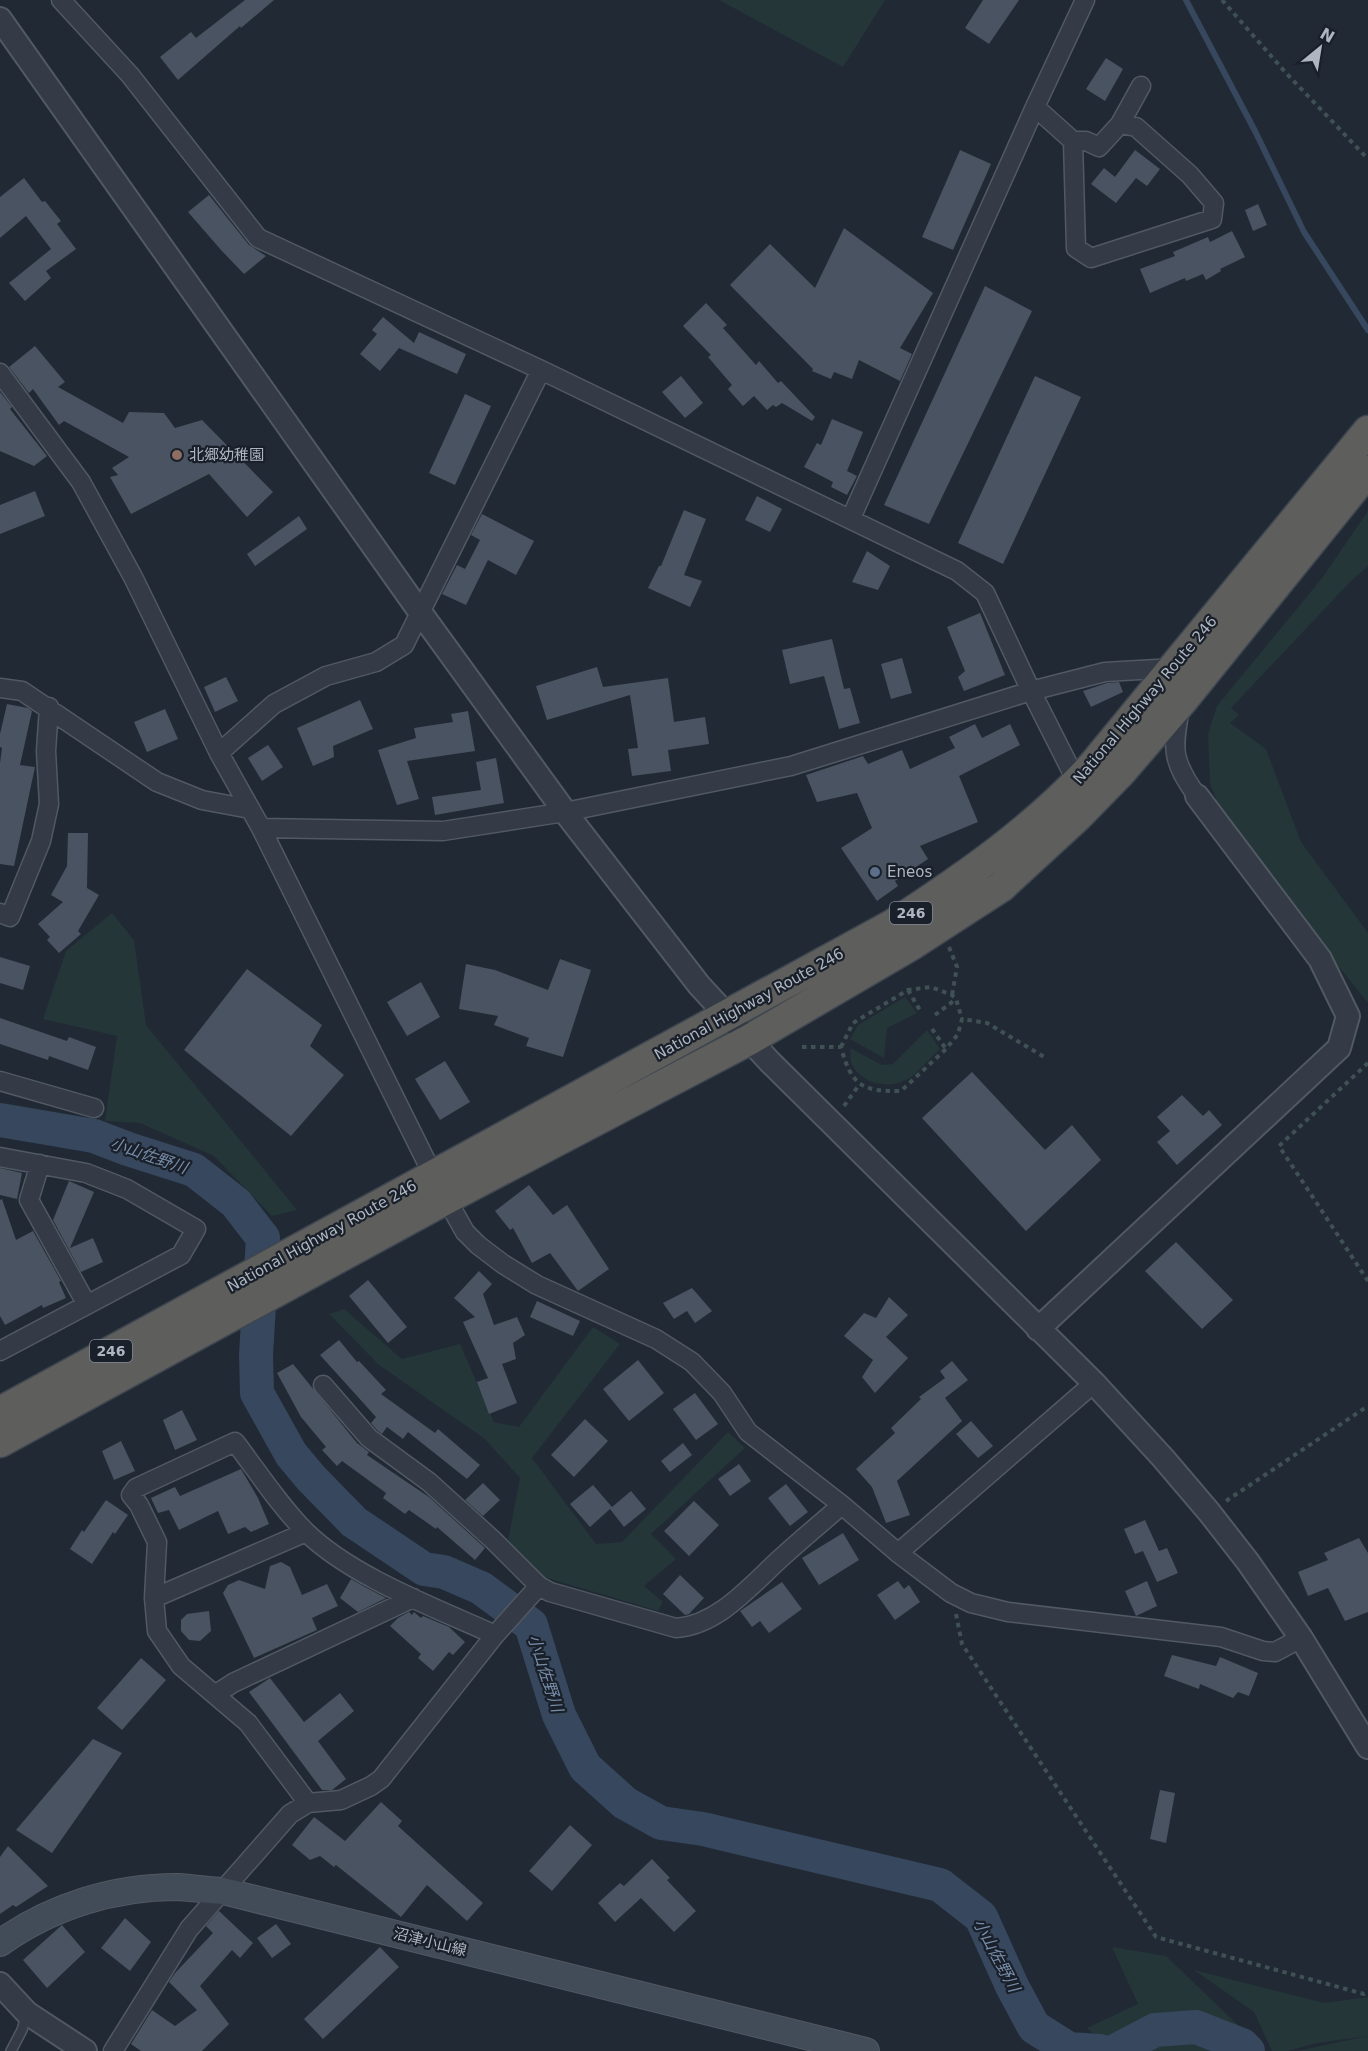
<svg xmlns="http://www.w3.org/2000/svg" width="1368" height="2051" viewBox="0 0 1368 2051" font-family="'DejaVu Sans','Noto Sans JP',sans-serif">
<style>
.green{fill:#243637}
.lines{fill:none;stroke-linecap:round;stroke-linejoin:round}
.stream{stroke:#37475d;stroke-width:6}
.river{stroke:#37475d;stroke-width:34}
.building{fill:#495361}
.service-casing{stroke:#515963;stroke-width:12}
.minor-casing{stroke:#515963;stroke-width:21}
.tertiary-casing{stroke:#515963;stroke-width:26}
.secondary-casing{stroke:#515963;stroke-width:28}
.trunk-casing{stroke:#3e4650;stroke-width:33}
.path{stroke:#405154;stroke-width:4;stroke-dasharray:4.5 4.5;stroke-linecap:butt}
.service{stroke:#343b46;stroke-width:9}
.minor{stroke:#343b46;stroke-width:18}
.tertiary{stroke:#343b46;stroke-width:22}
.secondary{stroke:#424b58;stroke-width:26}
.trunk{stroke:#5e5e5c;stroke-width:30}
.education-dot{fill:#8d6e63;stroke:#1a202a;stroke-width:2}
.service-dot{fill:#5c6f8a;stroke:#1a202a;stroke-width:2}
.labels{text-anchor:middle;stroke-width:4.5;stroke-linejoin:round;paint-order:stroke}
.shield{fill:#1a202a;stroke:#828994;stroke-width:1.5}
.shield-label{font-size:14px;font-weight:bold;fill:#aeb6c2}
.poi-label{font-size:15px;fill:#aeb6c2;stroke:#1a202a;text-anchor:start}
.street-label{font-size:15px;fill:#aeb6c2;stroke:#1a202a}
.water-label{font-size:16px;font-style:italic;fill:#788daa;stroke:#1a202a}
</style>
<rect width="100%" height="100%" fill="#212935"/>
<path class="green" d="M719,0H885L843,67Z
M1368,511V566L1349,583L1231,708L1239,715L1230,723L1266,749L1301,842L1368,933V1003L1327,952L1222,813L1210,784L1208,734L1217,706L1322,578Z
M112,913L134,940L146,1025L297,1210L272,1216L214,1156L140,1123L105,1121L117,1036L43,1019L66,951Z
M905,997L917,1013L887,1028L884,1058L850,1039L858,1025Z
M927,1030L940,1049C931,1057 915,1077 904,1081C886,1089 859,1083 851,1062C850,1059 851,1052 850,1048L882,1065L893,1064Z
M344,1309L402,1359L460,1344L494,1422L519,1427L593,1327L620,1344L532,1458L596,1544L622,1542L728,1432L745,1448L651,1534L676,1559L644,1586L663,1602L658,1611L544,1577L508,1541L520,1478L485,1439L379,1365L329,1314Z
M1112,1947L1166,1956L1265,2051H1114L1087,2028L1138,2004Z
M1194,1970L1324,2003L1368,1997V2051H1297L1367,2036L1317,2043L1288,2051H1272L1254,2012Z"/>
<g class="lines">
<path class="stream" d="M1186,0L1255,131L1304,232L1368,330"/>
<path class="river" d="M0,1120L94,1136L128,1149L194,1170L236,1203L263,1238L256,1355L257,1393L291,1454L311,1478L354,1522L424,1569L444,1572L481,1588L531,1625L559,1715L585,1767L625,1803L661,1823L703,1829L940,1885L981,1917L1012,1986L1034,2027L1069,2049L1100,2051
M1115,2051L1155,2030L1196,2027L1242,2045L1248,2051"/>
</g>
<path class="building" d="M245,0H274L241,28L240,26L178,80L160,57L191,32L196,38Z
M983,0H1019L989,44L965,28Z
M1106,58L1123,69L1105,101L1086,89Z
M960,150L991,164L953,250L922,237Z
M1135,150L1160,169L1147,186L1136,178L1116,203L1091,184L1104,168L1115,177Z
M24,178L42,202L45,201L61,221L57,224L76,249L46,271L51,278L25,301L9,283L51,249L26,216L0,238V197Z
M209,195L249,245L266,256L244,274L221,250L188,212Z
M1258,204L1267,225L1253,231L1245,210Z
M844,228L933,293L900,348L912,354L900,381L859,360L852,379L834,372L831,379L812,371L813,369L730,285L770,244L815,288Z
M1232,231L1245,257L1220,269L1221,271L1206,280L1203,274L1186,281L1185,278L1150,293L1140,269L1175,256L1173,252L1208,237L1210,242Z
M985,286L1032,311L929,524L884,505Z
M706,303L727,325L723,328L756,365L759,361L778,383L781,381L815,417L812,421L782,403L776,407L773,405L767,410L754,396L743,406L728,389L732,385L708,357L711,355L683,326Z
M383,317L414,343L419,332L466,354L457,374L399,348L380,371L360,354L377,334L372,330Z
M35,346L65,382L58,387L123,423L129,412L164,413L175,428L202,420L273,492L247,517L209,474L131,514L110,477L118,475L112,468L129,457L64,421L59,425L33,389L29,393L9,367Z
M681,376L703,403L685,418L662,392Z
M1035,376L1081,397L1003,564L958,543Z
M0,392L12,407L10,409L47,456L34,466L0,451Z
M465,394L491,406L455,485L429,473Z
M832,419L863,432L847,471L857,476L847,495L831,487L833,482L804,467L817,443L821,445Z
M35,491L45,516L0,534V505Z
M757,496L782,509L770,532L745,520Z
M684,510L706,519L684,575L702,581L690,607L648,588L659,566H661Z
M482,514L534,541L516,575L488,560L466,605L442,594L457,565L465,569L480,540L471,535Z
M299,516L307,529L255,566L247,554Z
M867,551L890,566L878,590L852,582Z
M980,613L1005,675L964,691L958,677L965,671L947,627Z
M832,639L844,689L850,688L860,723L839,729L824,676L790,684L782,650Z
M902,658L912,693L891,699L881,664Z
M597,667L603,687L668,678L674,722L705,717L709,744L668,750L671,771L632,776L628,749L638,748L630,695L547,720L536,686Z
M226,677L238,701L215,712L204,687Z
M1119,682L1123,692L1091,707L1083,691L1107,683Z
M360,700L373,729L333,746L334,757L313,766L297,728Z
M7,704L28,708L32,711L20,765L35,767L14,866L0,864V763L2,748L0,747V734Z
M165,709L178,739L147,752L134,722Z
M468,711L475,751L407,761L419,799L397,805L378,750L416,738L414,728L453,722L451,714Z
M975,724L982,738L1010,724L1020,745L959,776L978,822L920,846L928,859L895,881L898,886L877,901L841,848L872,828L857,793L817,802L806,775L863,756L868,764L902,750L910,769L955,748L949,737Z
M268,745L283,767L262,781L248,758Z
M496,758L504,803L435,815L432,797L481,790L476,762Z
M68,833H88L87,888L99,895L78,931L81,934L59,953L47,940L50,937L38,924L63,902L51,895L67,866Z
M0,957L30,966L23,990L0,983Z
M560,959L591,970L563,1057L526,1046L529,1038L494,1025L498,1016L459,1009L466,964L495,970L548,990Z
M247,969L322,1025L310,1046L344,1075L291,1136L184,1050Z
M421,982L440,1017L407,1036L387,1002Z
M0,1018L67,1041L69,1037L96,1047L88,1070L49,1056L48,1060L0,1044Z
M445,1061L470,1102L440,1120L415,1079Z
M972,1072L1045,1150L1072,1125L1101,1160L1026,1231L922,1118Z
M1182,1095L1203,1116L1209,1110L1222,1125L1177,1165L1157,1142L1170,1131L1157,1117Z
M0,1168L22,1173L17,1199L0,1195Z
M69,1181L94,1192L70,1248L93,1238L103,1262L81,1272L53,1220Z
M529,1185L553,1215L567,1205L609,1269L578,1291L550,1253L532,1263L513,1228L510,1230L495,1211Z
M2,1199L16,1240L33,1231L61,1281L59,1282L66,1298L43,1308L42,1305L5,1325L0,1316V1200Z
M1176,1242L1233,1300L1202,1329L1145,1271Z
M479,1271L492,1284L483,1294L494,1325L517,1317L525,1335L513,1343L516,1359L502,1364L517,1403L489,1414L477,1382L488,1378L463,1322L475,1317L454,1298Z
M368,1280L407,1327L388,1343L349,1296Z
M692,1288L712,1311L695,1323L687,1311L674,1319L663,1303Z
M889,1297L908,1315L886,1337L908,1358L875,1393L862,1377L873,1360L844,1336L864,1313L876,1318Z
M537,1301L580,1321L573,1336L530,1317Z
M339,1340L357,1362L359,1361L386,1390L381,1394L435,1433L438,1429L480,1465L467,1479L408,1432L403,1439L387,1427L382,1434L377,1430L371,1423L376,1417L320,1355Z
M638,1360L664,1393L629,1421L603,1389Z
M952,1361L968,1380L945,1398L962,1421L897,1481L910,1515L886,1523L872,1487L856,1469L895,1433L891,1428L921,1399L919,1397L945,1378L940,1371Z
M293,1364L357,1443L369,1452L367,1455L429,1497L485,1548L475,1560L437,1527L436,1529L409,1510L405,1514L383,1498L386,1493L342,1461L337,1466L322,1450L326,1447L301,1417L277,1373Z
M695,1393L718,1424L696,1440L673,1409Z
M182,1410L197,1440L175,1450L163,1420Z
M585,1419L608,1441L574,1477L551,1455Z
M971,1421L993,1446L978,1458L956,1434Z
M121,1441L135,1471L114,1480L102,1451Z
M683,1443L692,1455L670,1472L661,1461Z
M739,1464L751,1481L730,1496L718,1479Z
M241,1469L258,1498L269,1524L251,1532L245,1527L228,1534L218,1511L179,1530L169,1510L158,1513L151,1498L175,1487L180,1496Z
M483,1483L500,1500L483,1516L465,1500Z
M786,1484L808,1512L790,1526L768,1498Z
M593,1485L612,1507L631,1491L646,1509L624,1527L610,1509L590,1527L570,1504Z
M106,1500L128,1515L115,1534L113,1532L92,1564L70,1549L82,1530L84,1532Z
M694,1501L719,1525L689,1556L664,1531Z
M1145,1520L1159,1551L1167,1548L1178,1573L1157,1582L1143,1551L1135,1554L1124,1529Z
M843,1533L859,1560L819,1585L802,1558Z
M1359,1538L1368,1553V1612L1345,1621L1328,1588L1308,1596L1298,1572L1328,1560L1324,1553Z
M281,1562L290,1567L302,1595L327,1584L338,1606L312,1618L317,1630L254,1658L223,1593L228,1585L239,1580L265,1589L270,1566Z
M680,1575L704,1598L689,1614L685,1615L663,1594Z
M351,1579L365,1587L386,1598L358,1612L340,1598Z
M898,1581L904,1589L909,1585L920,1602L895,1620L877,1595Z
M1147,1581L1157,1606L1136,1616L1125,1591Z
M782,1582L802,1609L769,1633L760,1621L752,1627L740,1611Z
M209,1611L211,1631L200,1641L189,1640L181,1631V1620L187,1614Z
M409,1612L412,1615L414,1612L421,1618L423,1616L449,1627L465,1642L453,1655L449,1652L433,1671L418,1658L421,1654L390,1626L398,1618Z
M1172,1655L1216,1666L1220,1657L1258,1673L1249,1696L1238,1692L1233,1698L1200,1684L1199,1689L1164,1676Z
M141,1658L166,1680L122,1730L97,1708Z
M270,1678L304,1722L340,1693L354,1711L318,1741L346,1779L332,1790H322L249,1692Z
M93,1739L122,1753L52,1853L16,1830Z
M1160,1790L1175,1793L1166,1843L1150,1839Z
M381,1802L402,1821L398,1826L483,1903L467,1921L427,1885L401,1917L336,1865L334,1867L320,1856L310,1860L292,1845L314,1817L345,1841Z
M570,1825L592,1845L552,1891L529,1871Z
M8,1846L48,1886L16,1907L13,1905L0,1914V1857Z
M652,1859L670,1878L667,1880L696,1911L674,1932L641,1898L615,1922L598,1903L620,1883L624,1886Z
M219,1911L253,1943L240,1958L232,1950L200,1986L229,2024L202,2051H141L131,2044L152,2010L175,2026L197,2010L169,1982L175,1973L213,1933L206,1926Z
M125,1918L151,1942L130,1971L101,1948Z
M276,1924L291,1944L272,1958L257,1938Z
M62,1925L85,1952L47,1988L23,1960Z
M380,1947L399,1967L323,2039L304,2019Z"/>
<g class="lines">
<g class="service-casing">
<path id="service" d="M11,2051L22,2030L27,2013"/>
</g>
<g class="minor-casing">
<path id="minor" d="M61,0L130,75L258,238L541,370L957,571L985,593L1031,691L1077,782
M1035,107L1073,141H1086L1099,147L1120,124L1136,127L1190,175L1214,203L1212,219L1091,258L1076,248L1073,141
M1120,124L1141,86
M0,373L81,482L133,577L219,753L261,828L433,1175L465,1232L478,1245L503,1264L537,1285L656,1339L692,1362L722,1393L748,1432L842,1505L898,1553L951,1593L971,1603L1008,1612L1221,1637L1263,1651L1275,1652L1301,1638
M851,518L1035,107L1085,0
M0,688L22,691L157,782L202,800L250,809
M1180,709C1172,750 1172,761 1197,796
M219,753L274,704L326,676L376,662L404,645L541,370
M261,828L443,831L565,812L791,766L1031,691L1105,672L1174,668
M0,913L10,917L41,841L49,804L46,751L49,707
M0,1081L94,1108
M0,1157L86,1173L127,1189L196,1229L181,1255L0,1351
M40,1164L29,1200L87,1305
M323,1385L369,1438L429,1482L493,1540L539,1586L550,1592L676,1628C719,1625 752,1584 782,1557C802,1539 822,1522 842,1505
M898,1553L1094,1383
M154,1598L306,1532
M216,1694L233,1683L413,1598
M308,1803L248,1723L181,1666L157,1631L154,1598L157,1542L139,1505L131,1495L136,1488L235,1442C258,1472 279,1505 306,1532C352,1577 436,1608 495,1635
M113,2051L189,1929L290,1814L308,1803L341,1800L371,1786L381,1779L495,1635L539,1586"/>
</g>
<g class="tertiary-casing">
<path id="tertiary" d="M0,19L420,612L565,812L699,985L770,1062L1094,1383L1163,1458L1209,1512L1248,1562L1301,1638L1368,1747
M1038,1329L1339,1048L1348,1016L1320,959L1197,796
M0,1984L27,2013L85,2051"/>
</g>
<g class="secondary-casing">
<path id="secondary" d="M0,1943C52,1906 114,1887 177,1887C193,1888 208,1890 223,1891L866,2051"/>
</g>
<g class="trunk-casing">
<path id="trunk" d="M0,1412L892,925C965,877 1034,830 1094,764L1368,431
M0,1442L446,1199L749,1040L913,944L1001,887L1078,816L1121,772L1182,701L1368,471"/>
</g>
<path class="path" d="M1222,0L1286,73L1368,159
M949,947L957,967L952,995
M908,990L921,1012
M935,1015L956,999
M932,1029L946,1049
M802,1047H841C851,1085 862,1092 901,1091L946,1049L958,1034L962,1019L987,1023L1046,1058
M841,1047L853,1023L908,990L931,987L952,995L956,999L962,1019
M1368,1063L1279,1146L1368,1281
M844,1106L859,1085
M1226,1501L1368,1406
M956,1614L962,1644L1156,1937L1364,1994L1368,1992"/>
<use href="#service" class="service"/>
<use href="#minor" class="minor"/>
<use href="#tertiary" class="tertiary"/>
<use href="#secondary" class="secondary"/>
<use href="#trunk" class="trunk"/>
</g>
<circle class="education-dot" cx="177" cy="455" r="6"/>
<circle class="service-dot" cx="875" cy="872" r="6"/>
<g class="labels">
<g class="shield">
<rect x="890" y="902" width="42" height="22" rx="4.5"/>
<rect x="90" y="1340" width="42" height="22" rx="4.5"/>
</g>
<g class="shield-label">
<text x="911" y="918">246</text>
<text x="111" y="1356">246</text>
</g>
<g class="poi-label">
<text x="189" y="460">北郷幼稚園</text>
<text x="887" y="877">Eneos</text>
</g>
<g class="street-label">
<text transform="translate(1145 700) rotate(-50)" y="5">National Highway Route 246</text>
<text transform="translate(749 1004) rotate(-29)" y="5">National Highway Route 246</text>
<text transform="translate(322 1236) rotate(-29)" y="5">National Highway Route 246</text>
<text transform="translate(430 1942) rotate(14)" y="5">沼津小山線</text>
</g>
<g class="water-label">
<text transform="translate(149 1155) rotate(19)" y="6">小山佐野川</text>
<text transform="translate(546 1673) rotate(72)" y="6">小山佐野川</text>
<text transform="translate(997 1955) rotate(62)" y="6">小山佐野川</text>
</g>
</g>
<g transform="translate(1320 48) rotate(30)" stroke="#1a202a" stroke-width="4.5" paint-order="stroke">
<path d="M0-4.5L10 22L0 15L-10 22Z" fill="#aeb6c2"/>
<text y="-9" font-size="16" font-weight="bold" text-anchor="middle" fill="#aeb6c2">N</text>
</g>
</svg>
